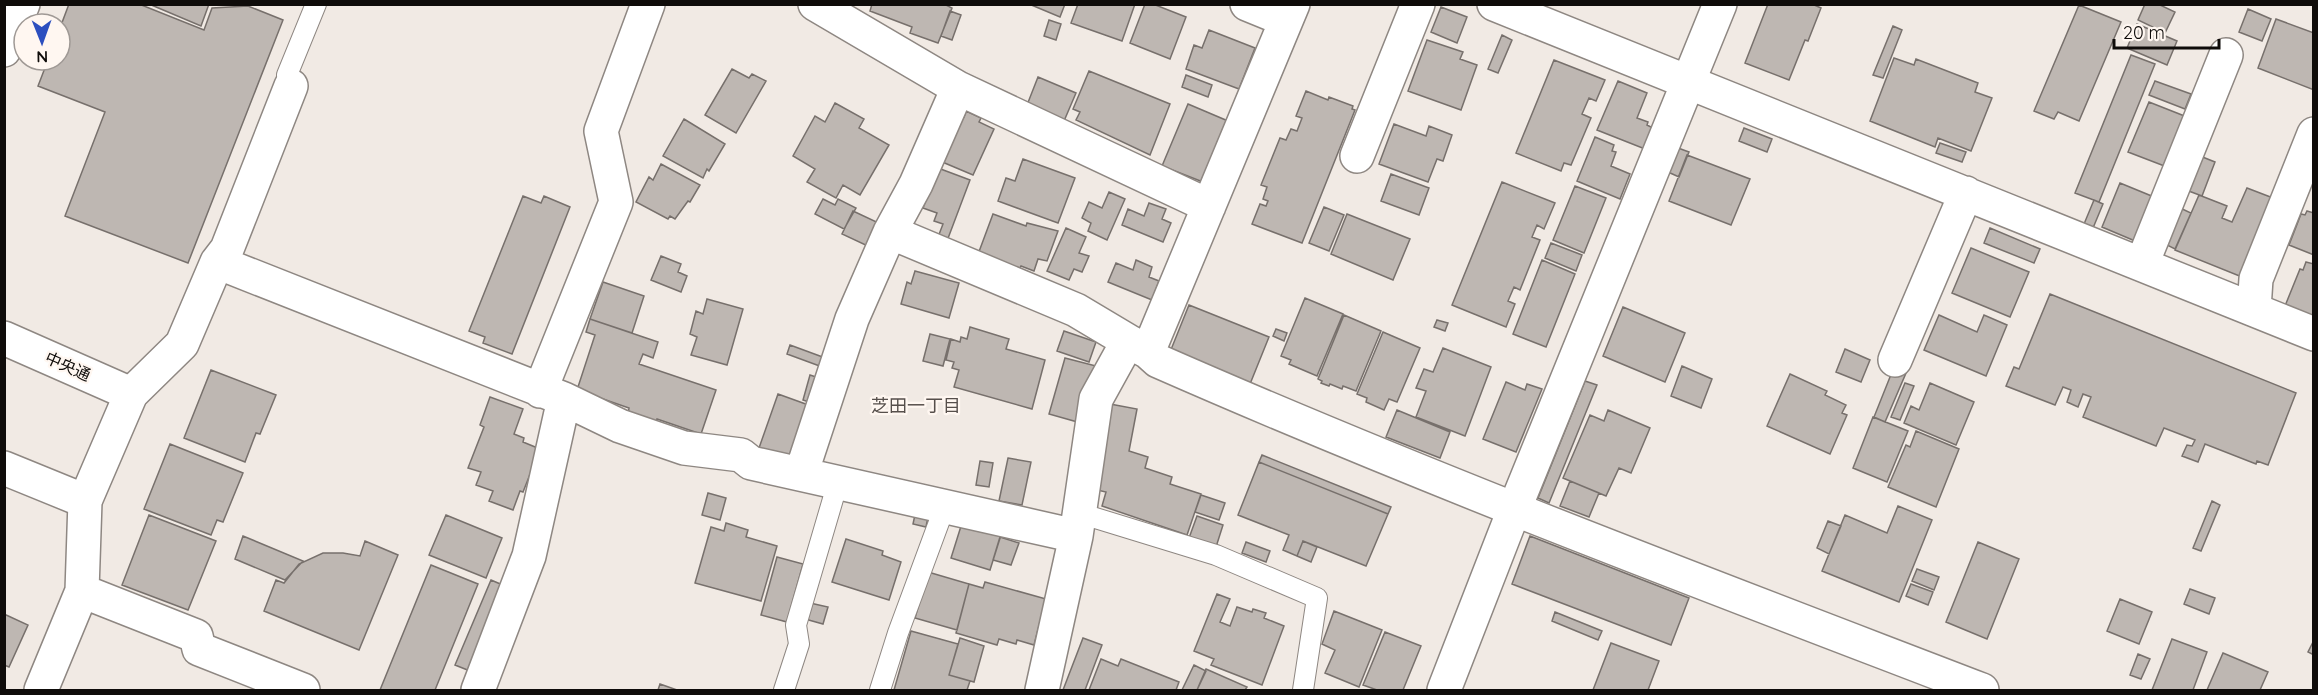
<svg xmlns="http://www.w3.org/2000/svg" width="2318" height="695" viewBox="0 0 2318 695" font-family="Quicksand,'Noto Sans JP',sans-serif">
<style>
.building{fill:#beb7b2;stroke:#77706c;stroke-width:1.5}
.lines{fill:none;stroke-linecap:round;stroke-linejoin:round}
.service-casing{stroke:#8e8782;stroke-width:22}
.minor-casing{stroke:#8e8782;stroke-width:36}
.tertiary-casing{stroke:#8e8782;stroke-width:36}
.service{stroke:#fff;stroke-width:20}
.minor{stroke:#fff;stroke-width:33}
.tertiary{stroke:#fff;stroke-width:33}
.labels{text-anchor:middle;stroke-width:4.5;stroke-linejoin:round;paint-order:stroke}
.street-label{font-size:16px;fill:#0f0c0a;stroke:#fff7f1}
.neighbourhood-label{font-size:18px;fill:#564f4b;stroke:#fff7f1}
</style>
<rect width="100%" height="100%" fill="#f1eae4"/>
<path class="building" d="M69,4H139L204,30L212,8L248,6L283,20L188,263L65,216L105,112L38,86L48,60H60V28Z
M149,4H209L201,26Z
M872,4H944L952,8L938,43L910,33L912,27L870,11Z
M1029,4H1065L1060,17Z
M1078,4H1135L1122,41L1071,23Z
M1145,4H1153L1186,17L1170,59L1130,43Z
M1768,4H1812L1821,8L1808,41L1805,40L1789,80L1745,63Z
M2145,4H2158L2175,12L2165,33L2138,20Z
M2079,5L2121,22L2079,121L2058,112L2054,119L2034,111Z
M1441,7L1467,17L1457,43L1431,32Z
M2248,9L2271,19L2262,41L2239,32Z
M950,11L961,15L952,40L941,36Z
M2276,19L2314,33V90L2258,68Z
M1049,20L1061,24L1056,40L1044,36Z
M2137,24L2177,41L2167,65L2127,48Z
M1893,26L1902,30L1883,78L1873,75Z
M1209,30L1255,48L1239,89L1186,69L1194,45L1202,48Z
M1502,35L1512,40L1498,73L1488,69Z
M1427,40L1463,52L1460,59L1477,65L1461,110L1408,91Z
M2131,55L2155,64L2099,202L2075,193Z
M1894,58L1914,65L1916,59L1978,83L1975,92L1992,98L1971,151L1938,138L1935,147L1870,121Z
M1554,60L1605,80L1596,101L1589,98L1582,114L1591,118L1571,165L1564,163L1561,171L1516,153Z
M732,69L749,78L752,74L766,81L736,133L705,115Z
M1089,71L1170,104L1150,155L1076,120L1080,112L1073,109Z
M1186,75L1212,85L1208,97L1182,87Z
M1038,77L1076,93L1064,121L1027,105Z
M1618,81L1647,93L1637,118L1648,122L1647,125L1653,128L1645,149L1597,130Z
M2155,81L2191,94L2185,109L2149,95Z
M1306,91L1328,100L1329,97L1353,106L1352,109L1355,110L1302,243L1252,224L1260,204L1266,206L1268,201L1263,199L1267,187L1261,185L1280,138L1286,140L1291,129L1297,131L1302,118L1296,116Z
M2149,102L2187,117L2167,167L2128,152Z
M835,103L864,119L859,128L889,145L860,195L843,185L836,198L807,182L815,169L793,156L815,116L825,122Z
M1188,104L1228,121L1203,182L1162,166Z
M966,111L981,118L979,122L994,129L973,175L940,161L959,115L964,117Z
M684,119L725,144L709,171L707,169L703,178L663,156Z
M1394,124L1426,136L1429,126L1452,135L1443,161L1437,159L1428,182L1379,164Z
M1744,128L1772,139L1767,152L1739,141Z
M1595,137L1614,145L1612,151L1616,152L1611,166L1630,174L1620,199L1577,181Z
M1940,143L1966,152L1962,162L1936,153Z
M1678,148L1689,152L1679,177L1668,172Z
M1687,155L1750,179L1731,225L1669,201Z
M2200,156L2215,162L2202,196L2186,190Z
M1023,159L1075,178L1058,223L998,201L1006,178L1015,181Z
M661,164L700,185L690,202L688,201L675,219L670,216L668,219L636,202L649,177L653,180Z
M938,168L970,180L947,241L938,237L943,224L934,221L937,213L923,208Z
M1391,174L1429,188L1419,215L1381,201Z
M1502,182L1555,203L1544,229L1537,225L1532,237L1540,240L1520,290L1514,287L1508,301L1515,304L1506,327L1452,305Z
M2120,183L2154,197L2135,241L2102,227Z
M1575,186L1606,198L1584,253L1553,240Z
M2247,188L2273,198L2242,277L2175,250L2199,195L2227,206L2222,218L2232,222Z
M1109,192L1125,199L1107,240L1088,231L1091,223L1082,218L1089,202L1102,208Z
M523,196L541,203L544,196L570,207L512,354L483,343L485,337L469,331Z
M823,199L835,205L838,199L856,208L844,229L815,214Z
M2094,200L2103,204L2093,228L2084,224Z
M1149,203L1166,209L1162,219L1171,223L1163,242L1122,225L1128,209L1144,216Z
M1324,207L1344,215L1329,251L1309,243Z
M2178,207L2191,213L2175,249L2163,243Z
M853,211L883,225L872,248L842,234Z
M2307,211L2314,213V255L2289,245L2301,214L2305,215Z
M993,214L1026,226L1027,223L1058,231L1047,261L1038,259L1034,271L1021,266L1018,272L977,257Z
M1347,214L1410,239L1393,280L1331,254Z
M1066,228L1086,237L1079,253L1089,256L1082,272L1074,269L1069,280L1047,271Z
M1990,228L2040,249L2034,263L1984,243Z
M1551,243L1582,255L1576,271L1545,258Z
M1971,248L2029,272L2010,317L1952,293Z
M661,256L681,264L678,272L687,276L681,292L651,280Z
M1136,260L1152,267L1149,277L1159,281L1152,300L1108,282L1116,263L1133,270Z
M1542,260L1575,274L1546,347L1513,334Z
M2306,262L2314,264V317L2285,306L2300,269L2303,270Z
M915,271L959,283L949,318L901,304L907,282L911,284Z
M603,282L644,296L632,333L590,319Z
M2050,294L2296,393L2268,465L2257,461L2256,464L2205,444L2198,462L2182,456L2187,445L2192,446L2195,440L2164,428L2156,446L2083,417L2091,397L2083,394L2078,407L2067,402L2071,390L2063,387L2055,405L2006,386L2014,367L2019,369Z
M1305,298L1343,314L1317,376L1289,364L1291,360L1281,356Z
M707,299L743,309L727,365L691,355L697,337L690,334L696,311L703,314Z
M1189,305L1269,337L1250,384L1170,352Z
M1623,307L1685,333L1665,382L1603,356Z
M1344,315L1381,331L1356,391L1343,386L1342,389L1330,384L1329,386L1321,383L1322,381L1318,379Z
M1939,315L1977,332L1984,315L2007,325L1986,376L1924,350Z
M590,319L658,342L653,358L643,354L639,364L716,390L701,434L657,419L655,424L628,414L629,408L577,390L595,335L586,332Z
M1437,320L1448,323L1445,331L1434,327Z
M970,327L1009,339L1006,349L1045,360L1032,409L954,387L959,370L952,368L954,362L946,360L951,339L960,342L961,337L967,339Z
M1276,329L1287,333L1284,341L1273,336Z
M1064,331L1096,342L1089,362L1057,351Z
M1383,332L1420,348L1397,402L1389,399L1384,410L1366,402L1367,398L1357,394Z
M930,334L950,339L943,366L923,361Z
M790,345L828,359L825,368L787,354Z
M1443,348L1491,367L1465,436L1416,417L1426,391L1416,388L1424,369L1433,372Z
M1845,349L1870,360L1861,382L1836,372Z
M1065,358L1096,366L1081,423L1049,414Z
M1682,366L1712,379L1701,408L1671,396Z
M1894,367L1906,373L1885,422L1874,417Z
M211,370L276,395L260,434L256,433L245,462L184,438Z
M1790,374L1827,391L1825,395L1846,405L1842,413L1847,415L1830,454L1767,426Z
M810,375L822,379L815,404L803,400Z
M1585,381L1597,385L1549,503L1538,498Z
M1506,382L1525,390L1527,384L1542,389L1516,452L1483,439Z
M1905,383L1914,386L1900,420L1891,417Z
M1930,383L1974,402L1956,445L1904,423L1911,406L1919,410Z
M778,394L814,407L795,461L759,448Z
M490,397L523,409L514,434L524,438L523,442L540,449L523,492L520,491L513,510L489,501L493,491L476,485L481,472L468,468L484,427L480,425Z
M1110,404L1137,409L1129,451L1148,457L1145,468L1172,477L1170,484L1201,494L1187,535L1102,506L1106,492L1097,490Z
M1397,410L1450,432L1440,458L1386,437Z
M1608,410L1650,428L1631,473L1619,468L1606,496L1563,478L1590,415L1604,421Z
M1873,417L1908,431L1887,482L1853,468Z
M1916,431L1959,449L1936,507L1888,487L1906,445L1910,447Z
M170,444L243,473L223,522L217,520L211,535L144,509Z
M1262,455L1391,507L1388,514L1259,462Z
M1008,458L1031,462L1022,505L999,501Z
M980,461L993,463L989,487L976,485Z
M1259,462L1388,514L1366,566L1303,541L1297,556L1283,550L1289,535L1238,515Z
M1570,481L1599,493L1589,517L1560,506Z
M708,493L726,498L720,520L702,515Z
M1201,495L1225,503L1219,520L1195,512Z
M2212,501L2220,505L2201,551L2193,548Z
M1898,506L1932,520L1899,602L1822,571L1845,515L1887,533Z
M916,510L929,512L926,527L913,524Z
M149,515L216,541L188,610L122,585Z
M446,515L502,538L486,578L429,555Z
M1197,516L1223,525L1216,547L1189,538Z
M1828,521L1841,526L1829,554L1817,548Z
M726,523L748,530L746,537L777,546L761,601L695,583L711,527L724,531Z
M962,523L1001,535L990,570L951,558Z
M243,536L303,561L285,580L235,559Z
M1530,536L1689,598L1671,645L1512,584Z
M1000,537L1019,543L1011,565L993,560Z
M846,539L883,551L882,555L901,562L889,600L832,582Z
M365,541L398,555L359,650L264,611L276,580L284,583L299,564L323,553H343L360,556Z
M1303,541L1317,547L1311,562L1297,556Z
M1246,542L1270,551L1266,562L1242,553Z
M1978,542L2019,559L1987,639L1946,622Z
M777,557L803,564L787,622L761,615Z
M431,565L478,584L435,690H380Z
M1917,569L1939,577L1934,590L1912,581Z
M928,572L969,584L957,630L915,618Z
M491,580L505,586L470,671L455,665Z
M985,582L1046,599L1034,645L1017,640L1016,644L999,639L997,645L956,633L969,584L983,588Z
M1911,584L1933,592L1928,605L1906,596Z
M2190,589L2215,598L2209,614L2184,604Z
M1217,594L1230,599L1220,622L1230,626L1237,607L1252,612L1253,609L1266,613L1264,618L1284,626L1262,685L1211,665L1214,659L1194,651Z
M2120,599L2152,612L2139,644L2107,631Z
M810,603L828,607L823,624L805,619Z
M1334,611L1382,630L1359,687L1325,673L1335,650L1322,644Z
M1555,612L1602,631L1598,640L1552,621Z
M4,614L28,625L9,667L4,665Z
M911,631L958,644L949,675L970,681L967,690H894Z
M1385,632L1421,646L1403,690H1377L1363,685Z
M960,638L984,646L974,682L949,675Z
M1083,638L1102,645L1085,690H1063Z
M2172,639L2207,652L2193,690H2152Z
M2314,640V655L2308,652Z
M1611,643L1659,661L1648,690H1593Z
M2223,653L2268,672L2260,690H2207Z
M2138,654L2150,659L2141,679L2130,675Z
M1101,659L1118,666L1121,659L1179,682L1176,690H1089Z
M1194,665L1206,671L1197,690H1182Z
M1206,669L1247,687L1245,690H1197Z
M660,684L677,690H658Z"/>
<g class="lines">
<g class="service-casing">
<path id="service" d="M291,86L287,75L316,4
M1079,513L1216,555L1317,598L1303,690
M784,690L799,644L796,625L838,482
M880,690L898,633L945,506"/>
</g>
<g class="minor-casing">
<path id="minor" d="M815,4L958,88L1209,206
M1247,4L1286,20
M1494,4L2314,334
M1357,156L1418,4
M890,232L1076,310L1128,341
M217,262L227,249L291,86
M2142,264L2226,55
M2254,309L2256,279L2314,134
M1148,352L1158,361C1429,480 1706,584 1982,690
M1895,360L1966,193
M540,391L616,202L601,131L648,4
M801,474L852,319L890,232L916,184L958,88
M82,591L196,636L199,649L303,690
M41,690L82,591L85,501L131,394L182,344L217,262L564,399L620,426L684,448L741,455L751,463L1076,536
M478,690L529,556L564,399
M1042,690L1076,536L1096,399L1128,341L1148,352L1293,4
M1444,690L1514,510L1720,4"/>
</g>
<g class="tertiary-casing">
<path id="tertiary" d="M4,50L23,4
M4,338L131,394
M4,468L85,501"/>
</g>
<use href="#service" class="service"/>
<use href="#minor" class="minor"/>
<use href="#tertiary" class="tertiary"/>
</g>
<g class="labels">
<g class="street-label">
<text transform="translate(68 366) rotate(24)" y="6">中央通</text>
</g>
<g class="neighbourhood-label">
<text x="916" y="412">芝田一丁目</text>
</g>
</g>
<rect width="2318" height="695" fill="none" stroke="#0f0c0a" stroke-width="12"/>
<g transform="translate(42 42) rotate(179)"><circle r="28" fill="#fff7f1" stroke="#9f9995" stroke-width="1.5"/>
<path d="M0-4.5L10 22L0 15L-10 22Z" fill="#2c4fbf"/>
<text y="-9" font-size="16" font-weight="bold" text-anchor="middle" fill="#0f0c0a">N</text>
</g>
<path d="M2114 39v9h105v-9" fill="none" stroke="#0f0c0a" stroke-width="3"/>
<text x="2123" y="39" font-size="18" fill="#0f0c0a" stroke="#fff7f1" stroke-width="4.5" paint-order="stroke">20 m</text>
</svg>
